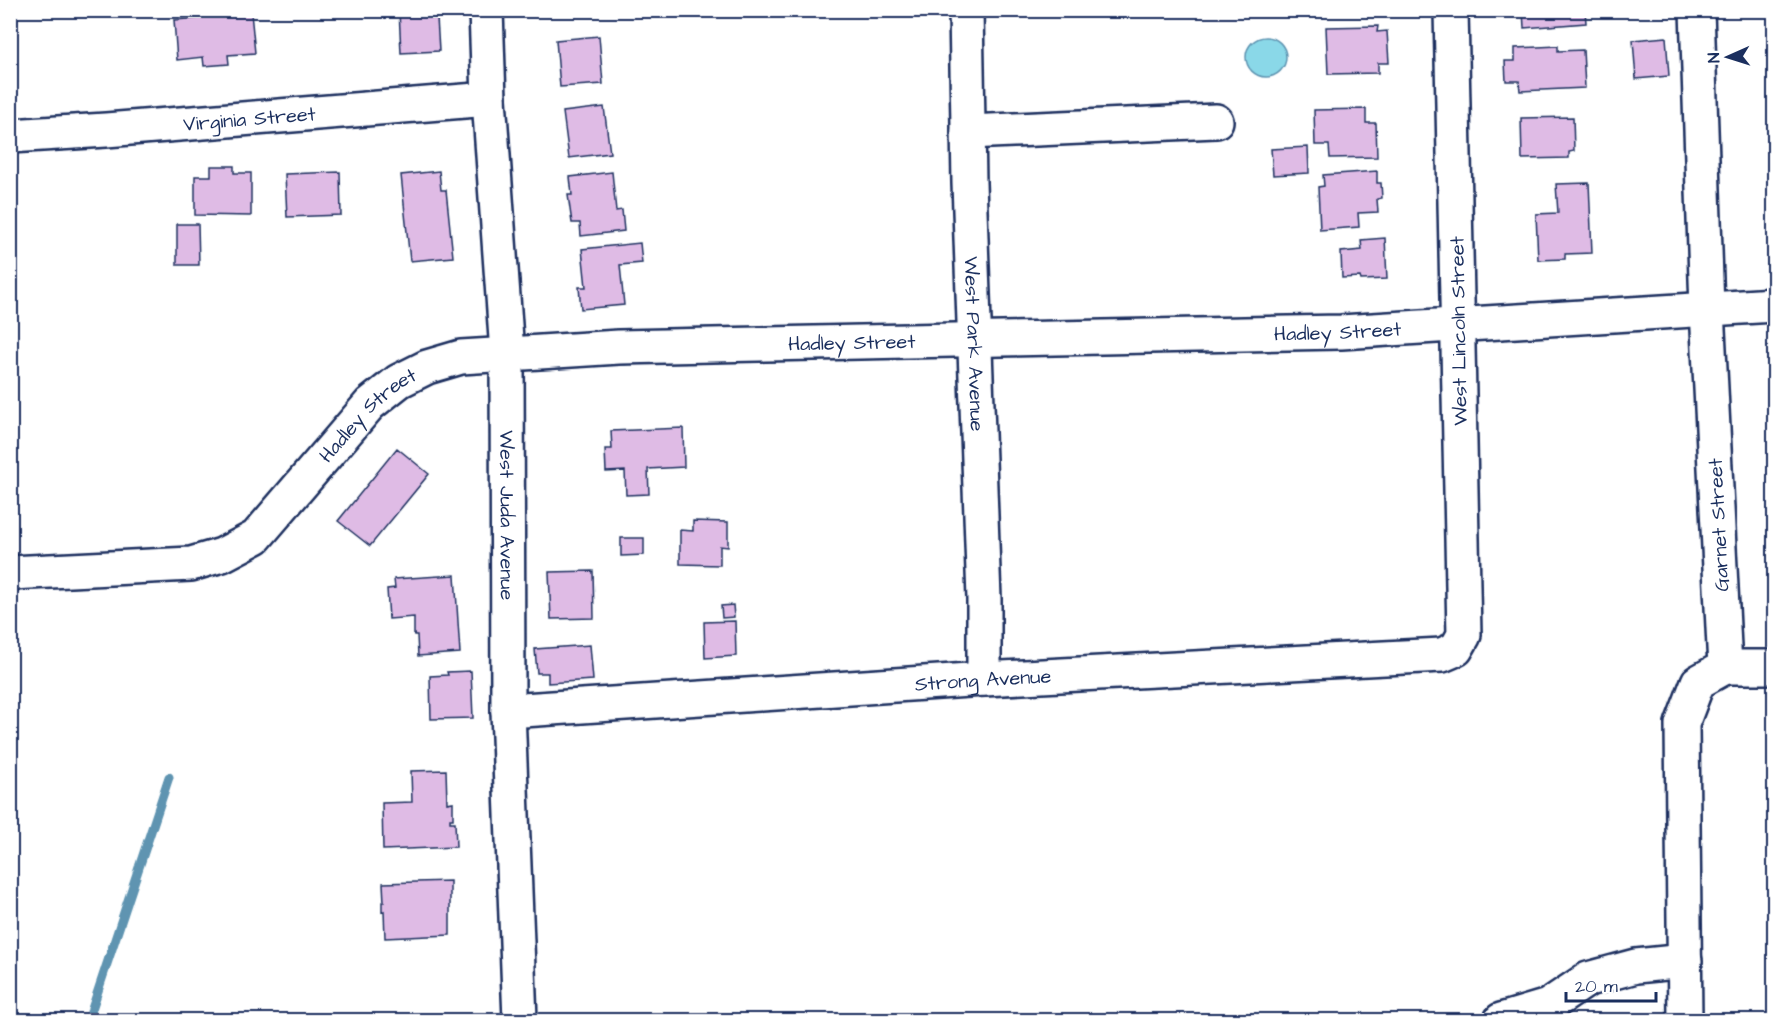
<svg xmlns="http://www.w3.org/2000/svg" width="1785" height="1031" viewBox="0 0 1785 1031" font-family="'Architects Daughter',sans-serif">
<style>
.water{fill:#8ad8e8;stroke:#5e94b1;stroke-width:1.5}
.lines{fill:none;stroke-linecap:round;stroke-linejoin:round}
.stream{stroke:#5e94b1;stroke-width:9}
.building{fill:#dfbbe5;stroke:#1b2f5e;stroke-width:1.5}
.minor-casing{stroke:#1b2f5e;stroke-width:38}
.minor{stroke:#fff;stroke-width:33}
.labels{text-anchor:middle;stroke-width:4.5;stroke-linejoin:round;paint-order:stroke}
.street-label{font-size:20px;fill:#1b2f5e;stroke:#fff}
</style>
<rect width="100%" height="100%" fill="#fff"/>
<filter id="ink" filterUnits="userSpaceOnUse"><feTurbulence type="fractalNoise" baseFrequency=".0167" numOctaves="2"/><feDisplacementMap in="SourceGraphic" scale="12" xChannelSelector="R" yChannelSelector="G"/><feConvolveMatrix kernelMatrix="1 2 1 2 8 2 1 2 1" color-interpolation-filters="sRGB"/></filter>
<g filter="url(#ink)">
<path class="water" d="M1246 57a20 20 0 1 1 40 0a20 20 0 1 1-40 0Z"/>
<g class="lines">
<path class="stream" d="M95,1020L91,1012L169,777"/>
</g>
<path class="building" d="M200,10H220V16L251,13L255,53L228,55L229,64L204,66L203,57L177,60L174,20L201,18Z
M399,10H442L443,18H437L439,51L401,53Z
M1523,10H1585L1586,23L1524,28Z
M1378,26L1377,32L1387,31L1389,63H1378V73L1328,74L1326,27Z
M599,36L603,84L560,87L556,40Z
M1666,37L1669,76L1636,79L1633,40Z
M1558,46V51L1583,50L1585,88L1520,91L1519,81H1506L1505,61H1515V48Z
M604,107L610,153L569,158L563,112Z
M1366,109V123H1376L1377,157L1330,158L1329,145H1315L1314,110Z
M1573,117L1574,151L1569,152V158L1522,159L1521,118Z
M1308,147L1309,173L1273,175L1271,149Z
M211,166H234V173H251V216L195,215V176H211Z
M439,171L441,190H446L453,257L410,261L401,175Z
M1377,171V183H1381L1382,198L1377,199L1378,212L1358,213L1359,227L1320,230L1318,187L1324,186L1323,175Z
M340,172L341,215L287,217L285,174Z
M612,172L616,211L622,210L624,231L581,236L580,223H572L568,195H572L570,177Z
M1589,183L1592,253L1565,254V259L1538,260L1536,214L1558,213L1556,184Z
M177,224H198L199,265H177Z
M1385,238L1387,279L1361,280L1360,277L1342,278L1341,252L1362,250L1361,240Z
M640,243L642,263L620,265L624,305L581,309L579,287H586L582,249Z
M683,428L684,467L648,469L649,494L626,495L625,471L606,472L605,449H612L611,431Z
M397,448L429,474L370,546L338,521Z
M693,521L728,522V547L720,546V565L680,564V530L693,531Z
M621,538H644V555L621,556Z
M593,571L594,618L551,619L549,572Z
M455,575L460,653L418,656L417,635H414V617L389,619L387,589L395,588L394,579Z
M733,605L734,617L722,618L721,606Z
M735,621L736,656L705,658L704,622Z
M590,645L593,680L548,683V673H537L535,649Z
M471,671L473,718L431,719L430,676L448,675L447,672Z
M446,770L447,803L453,802V819H450V822H455L456,847L383,850L382,803L412,802L411,771Z
M450,881V935L385,938L384,911L382,912V902H384L383,883Z"/>
<g class="lines">
<g class="minor-casing">
<g id="minor">
<path id="s1" d="M486,10L489,99L507,353L508,711L520,1020"/>
<path id="s2" d="M966,10L969,183L984,599V679"/>
<path d="M968,132L1216,121"/>
<path id="s3" d="M10,136L106,130L489,99"/>
<path id="s4" d="M10,573L191,564L222,555L256,537L370,404L399,381L427,367L461,357L619,347L1341,332L1774,305"/>
<path d="M1725,667H1774"/>
<path id="s5" d="M508,711L984,679L1442,655L1456,649L1464,635L1451,10"/>
<path d="M1501,1020L1548,1006L1588,979L1636,966L1685,961"/>
<path d="M1685,1020L1682,724L1698,682L1725,667L1707,309L1697,10"/>
</g>
</g>
<use href="#minor" class="minor"/>
</g>
</g>
<g class="labels">
<g class="street-label">
<text dy="7" stroke="none"><textPath href="#s3" startOffset="240">Virginia Street</textPath></text>
<text dy="7" stroke="none"><textPath href="#s4" startOffset="1408">Hadley Street</textPath></text>
<text transform="translate(1458 331) rotate(-91)" y="7">West Lincoln Street</text>
<text dy="7" stroke="none"><textPath href="#s4" startOffset="922">Hadley Street</textPath></text>
<text dy="7" stroke="none"><textPath href="#s2" startOffset="334">West Park Avenue</textPath></text>
<text dy="7" stroke="none"><textPath href="#s4" startOffset="418">Hadley Street</textPath></text>
<text dy="7" stroke="none"><textPath href="#s1" startOffset="506">West Juda Avenue</textPath></text>
<text transform="translate(1718 525) rotate(-93)" y="7">Garnet Street</text>
<text dy="7" stroke="none"><textPath href="#s5" startOffset="476">Strong Avenue</textPath></text>
</g>
</g>
<rect width="1785" height="1031" fill="none" stroke="#fff" stroke-width="36"/>
<rect x="18" y="18" width="1749" height="995" fill="none" stroke="#1b2f5e" stroke-width="2" filter="url(#ink)"/>
<g transform="translate(1728 57) rotate(267)" stroke="#ffffff" stroke-width="4.5" paint-order="stroke">
<path d="M0-4.5L10 22L0 15L-10 22Z" fill="#1b2f5e"/>
<text y="-9" font-size="16" font-weight="bold" text-anchor="middle" fill="#1b2f5e">N</text>
</g>
<path d="M1566 992v9h90v-9" fill="none" stroke="#1b2f5e" stroke-width="3"/>
<text x="1575" y="992" font-size="18" fill="#1b2f5e" stroke="#ffffff" stroke-width="4.5" paint-order="stroke">20 m</text>
</svg>
